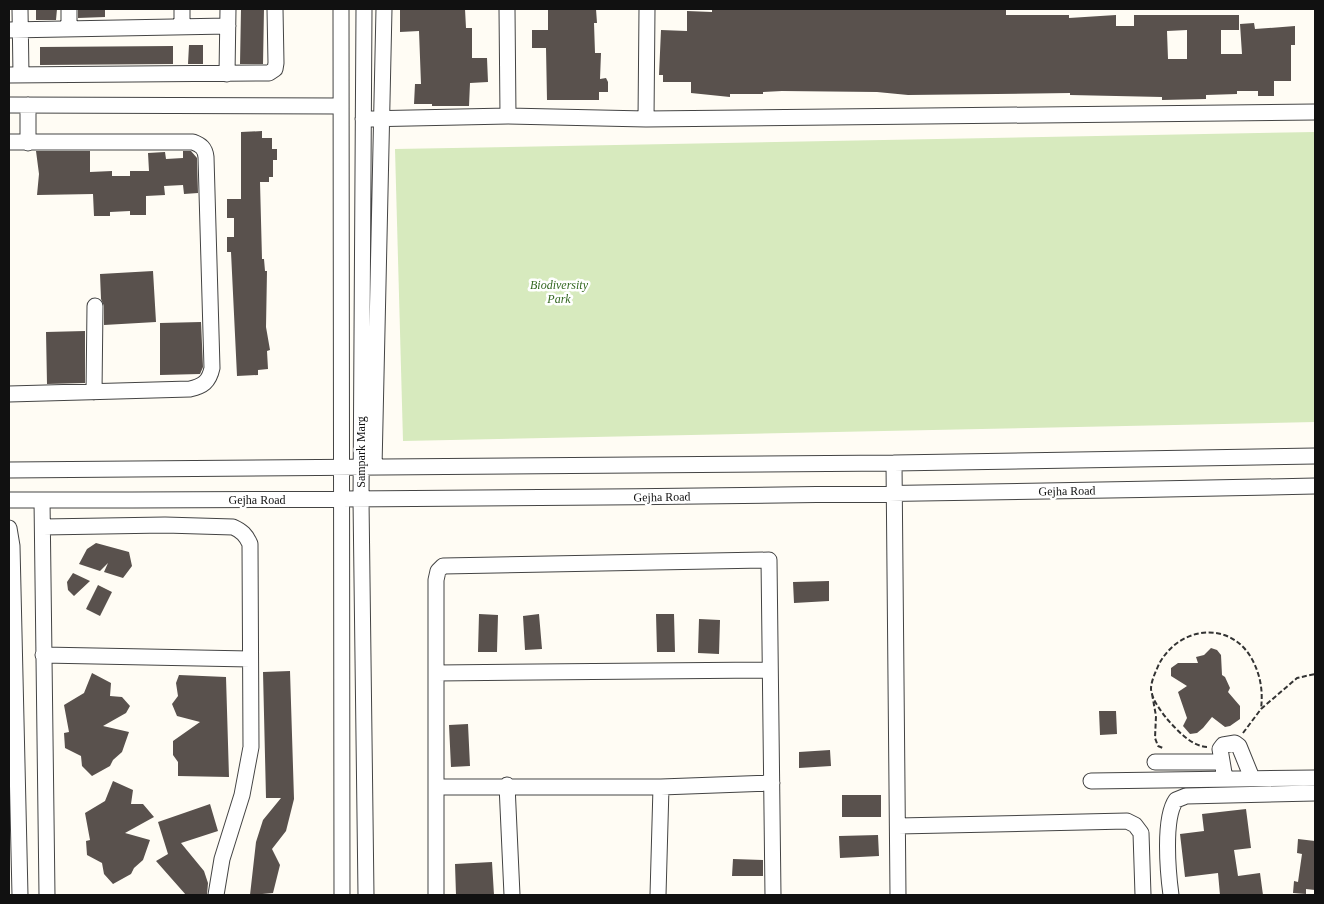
<svg xmlns="http://www.w3.org/2000/svg" width="1324" height="904" viewBox="0 0 1324 904" font-family="'Times New Roman',serif">
<style>
.green{fill:#d7eabe}
.building{fill:#59514d;fill-rule:evenodd}
.lines{fill:none;stroke-linecap:round;stroke-linejoin:round}
.minor-casing{stroke:#444;stroke-width:17}
.path{stroke:#333;stroke-width:2;stroke-dasharray:5 2.5;stroke-linecap:butt}
.minor{stroke:#fff;stroke-width:15}
.labels{text-anchor:middle;stroke-width:5;stroke-linejoin:round;paint-order:stroke}
.park-label{font-size:12px;font-style:italic;fill:#346821;stroke:#fff}
.street-label{font-size:12px;fill:#111;stroke:#fff}
</style>
<rect width="100%" height="100%" fill="#fffcf4"/>
<path class="green" d="M1315,132V422L403,441L395,149Z"/>
<path class="building" d="M36,9H57L56,20H36Z
M78,9H105V17L78,18Z
M241,9H264L263,64H240Z
M400,9H465L466,28H472V58H487L488,82L470,83L469,106H432V104H414L415,84H421L419,31L400,32Z
M548,9H596L597,23H594L595,53H601L600,79L606,78L608,82V92H599V100H547L546,48H532V30H548Z
M712,9L1006,10V15H1069V18L1116,15V26H1134V15H1239V30H1221V54H1242L1240,24L1254,23L1255,29L1295,26V45H1291V81H1274V96H1258V91H1237V94L1206,95V99L1162,100V97L1070,95V93L908,95L877,92L782,91L763,92V94H730V97L691,93V82H663V75H659L661,30L687,31V11L712,12ZM1187,30V59H1168L1167,31Z
M189,45H203V64H188Z
M173,46V64L40,65V47Z
M262,131V138H272V149H277V160H273V177H269V182H260L262,259H264L265,271H267L266,327L270,350L267,351L268,369L258,370V375L237,376L231,252H227V237H234V218H227V199H241V132Z
M36,151H90V172L112,171V176H130V171H149L148,153L165,152L166,159L183,158V151H191L197,158L198,193L184,194L183,185L164,186L165,195L146,196V215H130V211L110,212V216H94L93,194L37,195L39,174Z
M153,271L156,322L104,325V306L101,299L100,274Z
M201,322L203,367L200,374L160,375V323Z
M85,331V383L47,384L46,332Z
M96,543L129,552L132,566L123,578L104,572L108,563L100,571L79,564L87,549Z
M73,573L90,581L74,596L68,590L67,582Z
M829,581V601L794,603L793,582Z
M98,585L112,592L100,616L86,609Z
M479,614L498,615L497,652H478Z
M539,614L542,649L525,650L523,616Z
M656,614H674L675,652H657Z
M699,619L720,620L719,654L698,653Z
M1211,648L1217,650L1221,655L1222,675L1225,677L1230,688L1228,692L1240,706V719L1230,726L1225,727L1212,717L1203,728L1197,733L1190,734L1183,726L1187,718L1178,692L1187,686L1171,676V668L1178,663H1198L1196,657L1204,655Z
M290,671L294,799L286,831L272,849L280,865L273,893L250,895L256,842L263,820L281,798H266L263,672Z
M92,673L111,683L110,696L122,697L130,706L126,713L103,726L129,732L122,752L113,760L110,766L92,776L82,766L81,756L65,748L64,733L69,732L64,705L84,693Z
M179,675L226,677L229,777L178,776V762L173,755V741L200,722L177,716L172,704L178,696L176,683Z
M1099,711H1116L1117,734L1100,735Z
M468,724L470,766L451,767L449,725Z
M830,750L831,766L799,768V752Z
M113,781L133,790L131,804H143L154,817L125,833L150,840L143,860L134,868L131,874L113,884L104,874L102,863L87,855L86,841L90,840L85,813L105,801Z
M842,795H881V817H842Z
M210,804L218,831L181,843L204,871L208,883L207,895H186L156,861L168,854L158,822Z
M1246,809L1251,848L1234,850L1238,876L1260,873L1263,895H1220L1218,873L1185,877L1180,834L1204,831L1202,814Z
M878,835L879,856L840,858L839,836Z
M1298,839L1315,841V890L1306,889V894L1293,893L1294,881L1298,882L1302,854L1297,853Z
M733,859L763,860V876H732Z
M492,862L494,895H456L455,864Z"/>
<g class="lines">
<g class="minor-casing">
<path id="minor" d="M20,9L21,75
M182,9V26
M341,9L342,895
M364,9L361,500L366,895
M507,9L508,116
M69,29V9
M9,30L228,26
M227,74L228,9
M9,75L269,73L275,69L276,63L275,9
M9,105L341,106
M28,105V143
M363,119L508,116L646,119L1315,112
M646,119L647,9
M9,142H193C201,145 205,148 206,157L212,368C209,382 203,386 190,389L9,394
M94,392L95,306
M894,463L898,895
M374,467L384,9
M9,470L894,463L1315,456
M9,500C444,500 880,495 1315,486
M42,500L47,895
M43,527L165,525L233,527C242,531 246,535 250,544L251,747L242,795L222,859L216,895
M9,528L12,546L20,895
M43,655L250,659
M437,673L769,670
M1155,762H1221
M1225,779L1220,749L1223,745L1235,743L1239,746L1252,778
M1091,781L1315,778
M507,785L512,895
M436,787H661L772,783
M898,826L1127,821L1135,825L1141,833L1143,895
M436,895V580L438,571L443,566L769,560L773,895
M658,895L661,787
M1171,895C1168,873 1163,818 1176,800L1186,796L1315,793"/>
</g>
<path class="path" d="M1152,694L1156,716L1155,738L1158,746L1163,748
M1243,733L1261,709L1297,678L1315,674
M1207,747C1191,746 1178,731 1167,719C1161,711 1152,700 1151,689C1151,681 1156,671 1159,664C1180,625 1232,620 1253,661C1261,677 1263,692 1261,709"/>
<use href="#minor" class="minor"/>
</g>
<g class="labels">
<g class="park-label">
<text x="559" y="289">Biodiversity<tspan x="559" dy="14">Park</tspan></text>
</g>
<g class="street-label">
<text transform="translate(361 452) rotate(-90)" y="4">Sampark Marg</text>
<text transform="translate(1067 491) rotate(-1)" y="4">Gejha Road</text>
<text transform="translate(662 497) rotate(-1)" y="4">Gejha Road</text>
<text x="257" y="504">Gejha Road</text>
</g>
</g>
<rect width="1324" height="904" fill="none" stroke="#111111" stroke-width="20"/>
</svg>
